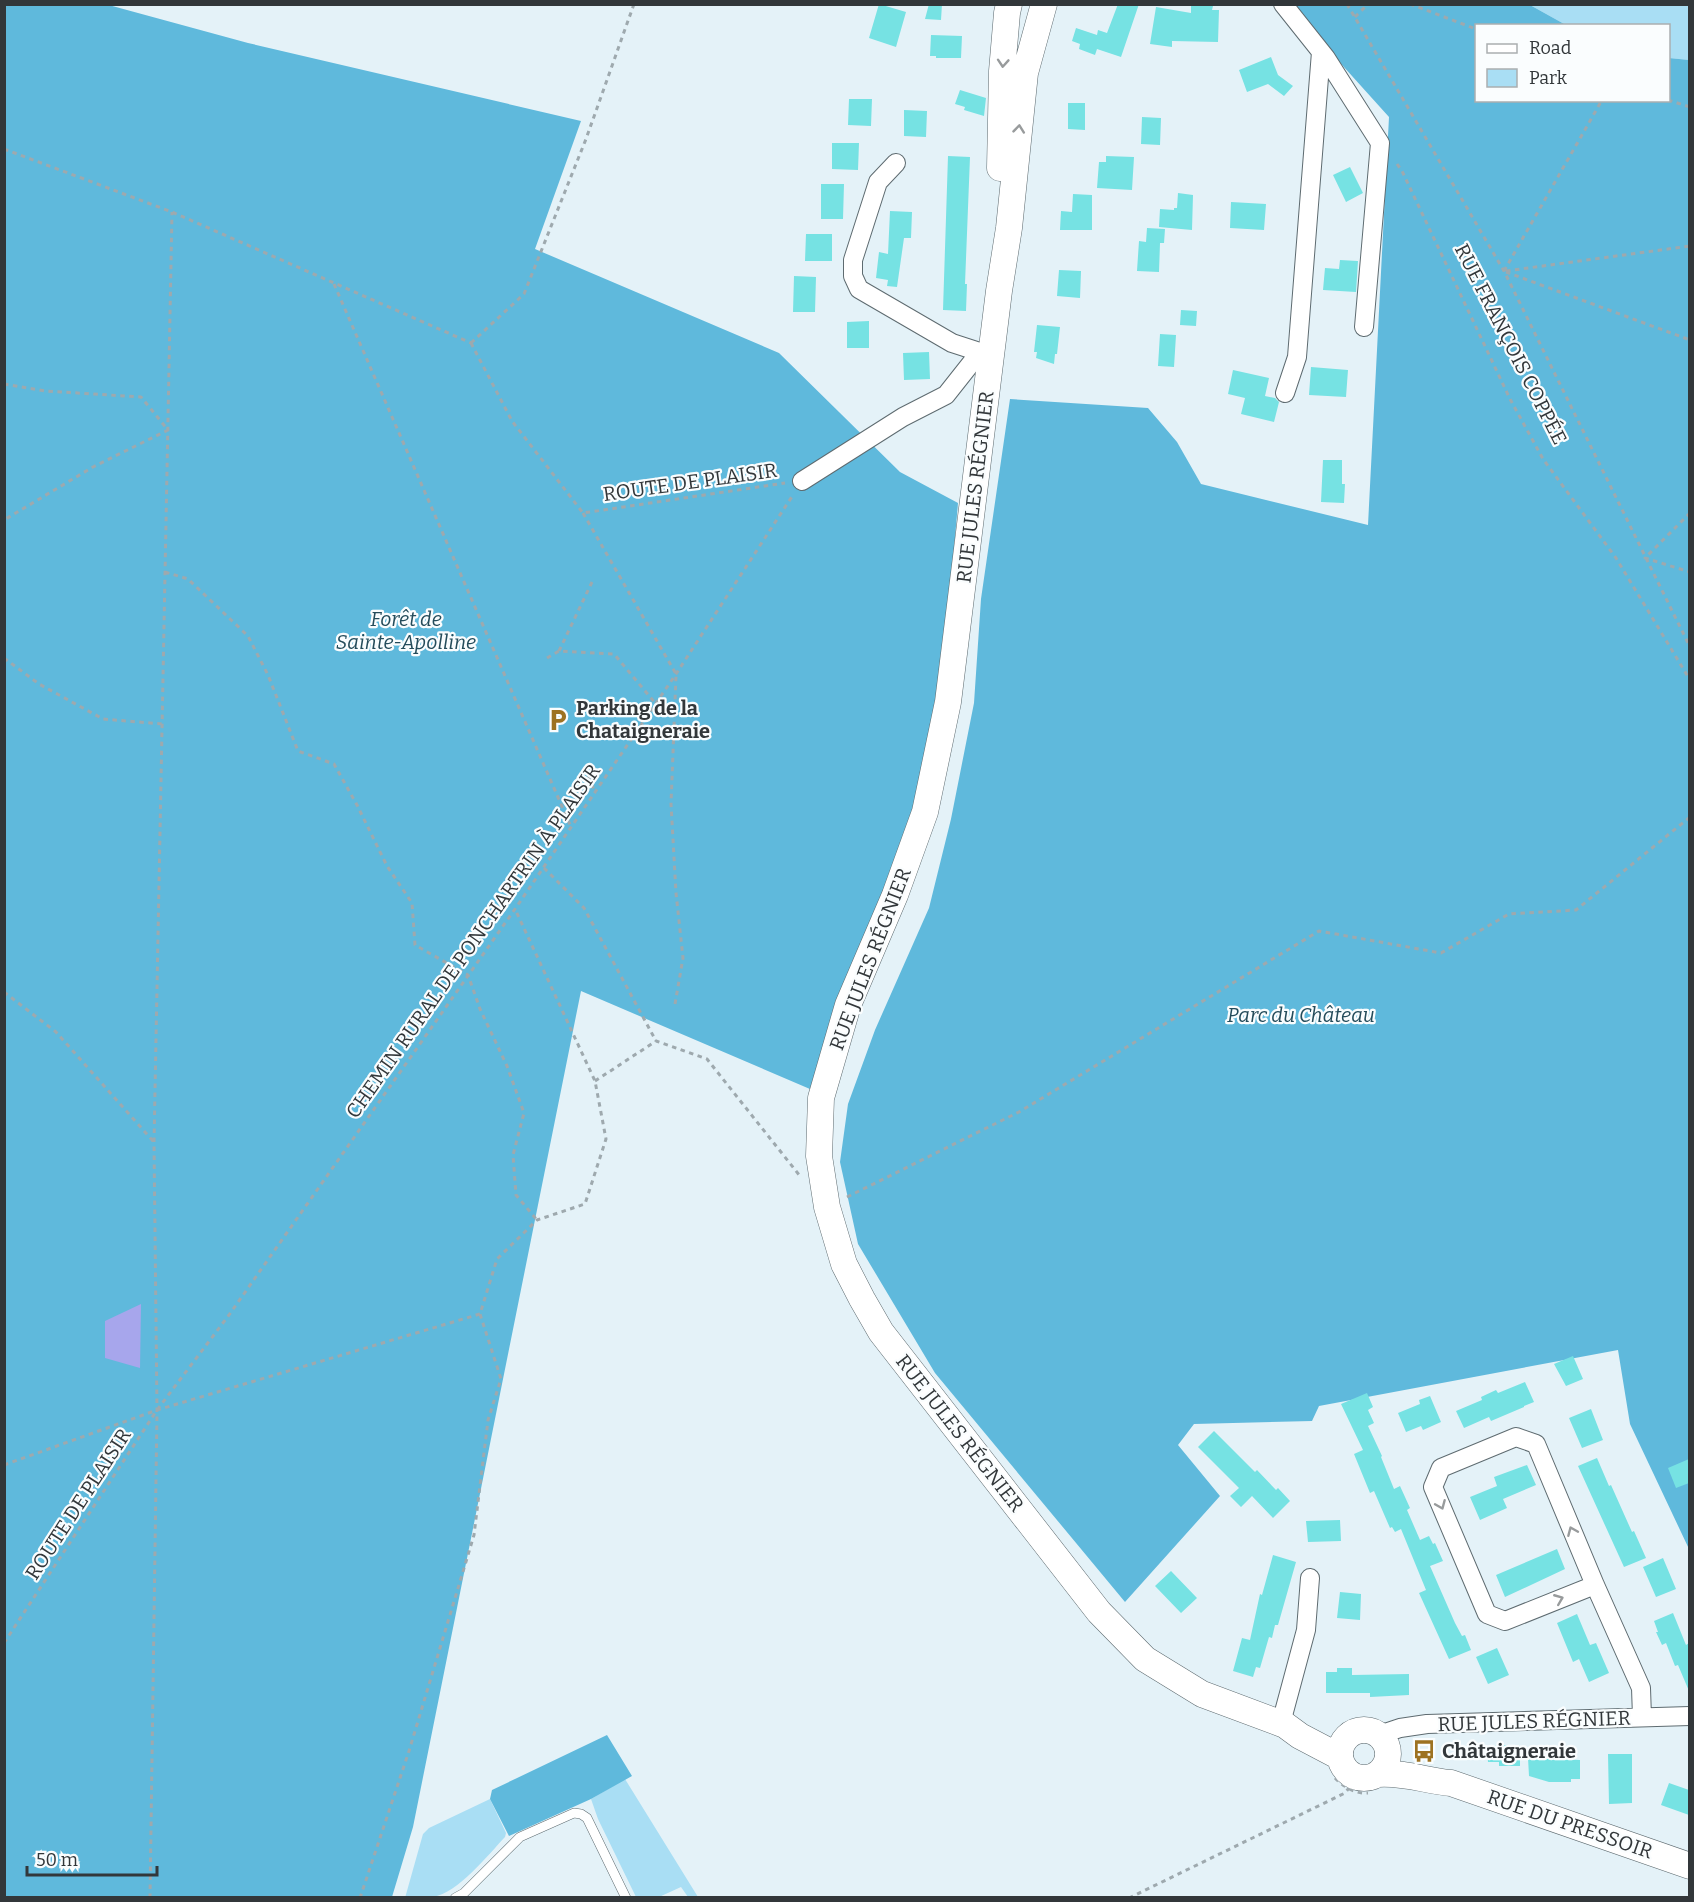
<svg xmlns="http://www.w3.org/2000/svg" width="1694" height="1902" viewBox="0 0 1694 1902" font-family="Bitter,serif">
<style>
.green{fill:#a9def4}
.forest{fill:#5fb9dc}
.water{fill:#a7a6ec}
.building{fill:#76e2e3}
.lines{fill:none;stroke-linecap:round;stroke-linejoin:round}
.lane-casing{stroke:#5e6b70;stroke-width:10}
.street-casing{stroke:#5e6b70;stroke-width:20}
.secondary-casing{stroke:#5e6b70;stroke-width:27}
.path{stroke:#9ea9ae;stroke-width:3;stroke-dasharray:4.5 4.5;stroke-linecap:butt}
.lane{stroke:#fff;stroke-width:9}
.street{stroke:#fff;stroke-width:18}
.secondary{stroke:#fff;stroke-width:26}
.oneway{stroke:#989b9c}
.labels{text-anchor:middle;stroke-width:4.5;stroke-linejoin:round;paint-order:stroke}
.street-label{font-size:20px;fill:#32373a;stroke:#fafdfe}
.park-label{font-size:20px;font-style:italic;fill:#244c5b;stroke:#fafdfe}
.poi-label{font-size:20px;font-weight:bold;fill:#32373a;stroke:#fafdfe;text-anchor:start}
</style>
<rect width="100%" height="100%" fill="#e4f2f8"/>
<path class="green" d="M1530,5H1689V60L1669,58L1668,26L1566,25Z
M625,1779L698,1897H688L681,1887L659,1897H636L598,1819L591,1799Z
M490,1799L506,1833L505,1837C488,1855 458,1893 433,1897C425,1899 414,1897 405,1898L423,1834L429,1828Z"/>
<path class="forest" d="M105,4L248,43L581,121L535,249L779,353L900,472L958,503L938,734L831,1098L581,991L413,1827L392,1897L5,1898V5Z
M1288,5H1530L1566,25L1476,26V100H1668L1669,58L1689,60V1549L1630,1424L1618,1350L1319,1406L1312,1421L1194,1424L1178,1445L1220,1496L1125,1602L935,1373L858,1244L840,1162L848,1104L875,1030L929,908L951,819L974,703L981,599L1010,399L1148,408L1177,442L1201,484L1368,525L1389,117Z
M607,1735L632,1776L591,1799L509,1836L490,1799L492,1790Z"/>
<path class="water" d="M141,1304L140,1368L105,1358V1321Z"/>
<path class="building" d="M879,4L906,12L896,47L869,38Z
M929,4H942L941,20L925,19Z
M1118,4H1139L1121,57L1097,49L1095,55L1079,49L1080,44L1072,41L1076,28L1097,35L1098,30L1107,33Z
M1191,6H1213L1212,10H1219L1218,42L1172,41V47L1150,44L1156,7L1191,13Z
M931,35L962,36L961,58H936V56H930Z
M1271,57L1278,75L1293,86L1284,96L1268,84L1247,92L1239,70Z
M960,90L986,98L984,116L964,110L965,107L955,104Z
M849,99H872L871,126L848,125Z
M1068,103H1085V130L1068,129Z
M904,110L927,111L926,137L904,136Z
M1142,117L1161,118L1160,145L1141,144Z
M832,143H859L858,170L832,169Z
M948,156L970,157L965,284H967L966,311L943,310Z
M1106,156L1134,157L1132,190L1097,188L1099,162H1106Z
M1350,167L1363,193L1346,202L1333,175Z
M821,184H844L843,219H821Z
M1178,193L1193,195L1192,230L1159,227L1160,209L1174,210V208H1177Z
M1073,194L1092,195V230H1060L1061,211L1072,212Z
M1231,202L1266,204L1264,230L1230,228Z
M890,211L912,212L911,238H904L897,287L887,286L888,280L876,278L879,252L888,254Z
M1147,228L1165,229L1164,243H1160L1159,272L1137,271L1139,241L1146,242Z
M806,234H832V261H805Z
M1340,260L1358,261L1356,292L1323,290L1325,268L1339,269Z
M1059,270L1081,271L1080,298L1057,296Z
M794,276L816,277L815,312H793Z
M1181,310L1197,311L1196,326L1180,325Z
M869,321V348H847V322Z
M1037,325L1060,327L1057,354H1055L1054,364L1036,358L1037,352H1034Z
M1160,334L1176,335L1174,367L1158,366Z
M929,352L930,379L904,380L903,353Z
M1311,367L1348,370L1346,397L1309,395Z
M1233,370L1269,378L1265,396L1275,398L1279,402L1274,422L1241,414L1245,398L1228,394Z
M1323,460H1342V484H1345L1344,503L1321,502Z
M1573,1356L1583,1379L1566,1386L1554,1364Z
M1525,1382L1534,1402L1524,1406V1407L1491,1421L1489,1417L1464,1428L1456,1411L1482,1400L1481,1397L1496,1390L1498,1393Z
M1367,1393L1373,1407L1368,1410L1374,1423L1368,1426L1382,1456L1381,1457L1394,1489L1400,1486L1410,1508L1407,1510L1420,1540L1429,1536L1433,1544L1435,1543L1443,1561L1430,1566L1455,1623L1462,1636L1465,1635L1471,1650L1449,1659L1419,1593L1426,1590L1401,1529L1395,1532L1392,1527L1390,1528L1374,1491L1370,1493L1354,1454L1363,1450L1341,1404Z
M1430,1396L1441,1422L1423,1430L1421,1426L1406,1432L1398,1413L1420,1404L1419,1400Z
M1591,1409L1603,1440L1582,1448L1569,1418Z
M1214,1431L1255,1472L1257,1470L1276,1490L1278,1488L1290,1501L1273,1518L1252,1496L1241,1507L1230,1496L1239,1488L1198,1447Z
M1597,1458L1609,1486L1611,1485L1632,1532L1634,1531L1646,1558L1624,1567L1578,1466Z
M1689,1459V1483L1676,1488L1668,1468Z
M1527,1465L1536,1485L1503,1499L1507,1508L1480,1520L1470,1497L1497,1486L1494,1477Z
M1340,1520L1341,1541L1308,1542L1306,1521Z
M1557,1549L1565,1569L1505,1597L1496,1575Z
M1273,1555L1296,1562L1278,1625H1275L1272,1638L1269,1637L1260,1668L1256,1667L1253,1677L1233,1671L1242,1638L1250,1640L1260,1594L1262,1595Z
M1663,1558L1676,1589L1656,1597L1643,1567Z
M1171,1571L1197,1598L1181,1613L1155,1586Z
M1340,1592L1361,1594L1360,1620L1337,1618Z
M1673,1613L1686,1645L1689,1643V1691L1678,1665L1675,1666L1666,1643L1662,1645L1656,1632H1658L1654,1621Z
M1577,1614L1590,1645L1596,1643L1609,1673L1589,1682L1579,1659L1573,1662L1557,1623Z
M1497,1648L1509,1675L1488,1684L1476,1657Z
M1337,1668H1352V1675L1409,1674V1695L1370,1697V1693H1326V1672H1337Z
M1520,1745V1766H1499V1762H1488L1487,1746Z
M1608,1754H1632V1803L1609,1804Z
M1528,1758L1580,1760V1779H1571V1782H1549L1529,1776Z
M1669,1783L1689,1790V1815L1661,1805Z"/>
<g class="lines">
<g class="lane-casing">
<path id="lane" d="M455,1898L464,1893L520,1837L574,1813L581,1814L587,1818L626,1898"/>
</g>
<g class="street-casing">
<path id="street" d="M1283,4L1326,58L1380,143L1364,327
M896,163L878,182L853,260V276L859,289L952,343L992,356
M1285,393L1297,357L1321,52
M802,481L903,417L946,395L980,352
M1595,1585L1505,1621L1487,1614L1433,1487L1441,1468L1516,1437L1536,1444L1595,1585L1641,1688L1642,1717
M1281,1723L1306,1630L1310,1578
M1379,1735L1400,1728L1427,1724L1690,1716"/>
</g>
<g class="secondary-casing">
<path id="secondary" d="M1044,4L1025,73L1009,228L999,291L948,702L925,812L895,895L848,1005L821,1098L819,1156L827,1207L844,1264L862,1299L881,1332L1099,1612L1145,1659L1202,1694L1285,1725L1300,1736L1340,1757
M1000,168L1002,71L1007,13L1009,4
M1340 1754a24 24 0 1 1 48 0a24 24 0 1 1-48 0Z
M1378,1774C1404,1772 1427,1781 1451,1783L1690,1866"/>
</g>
<path class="path" d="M1347,4L1504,271L1690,647
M1410,4L1476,29
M1355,17L1368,4
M1668,100L1690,107
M4,149L172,212L471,343
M1397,164L1402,171L1510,399L1543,459L1616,558L1690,680
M1504,271L1602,100
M1506,271L1690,246
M1506,272L1690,340
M334,284L571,827
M471,343L512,421L583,513L785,483
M471,343L524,294L586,139L634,4
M4,384L46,391L141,397L168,430L93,467L4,520
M583,513L676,674
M1690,513L1645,558L1690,572
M165,572L188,579L248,636L268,675L298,751L334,764L357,805L387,866L412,903L415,945L468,975L480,1009L507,1066L524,1113L513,1155L516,1195L537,1220
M559,651L593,580
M4,658L39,684L103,719L162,724
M547,658L559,651L614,654L656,704
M588,776L595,792
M544,868L584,908L656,1041
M4,992L56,1032L153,1141
M675,1004L683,958L676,893L671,804L676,676
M595,1081L656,1041L707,1059L800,1176
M847,1197L1019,1112L1319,931L1441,953L1509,914L1576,910L1690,817
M4,1465L157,1410L480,1314
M4,1643L157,1410L229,1315L515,909L676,674L793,495
M1335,1778C1344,1787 1355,1794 1368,1793
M150,1898L157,1410L154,1143L172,212
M360,1898L409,1751L474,1535L488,1420L501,1379L480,1314L497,1259L537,1220L585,1204L606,1139L595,1081L515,909
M1129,1898L1345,1793L1357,1778"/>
<use href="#lane" class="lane"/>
<use href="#street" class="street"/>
<use href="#secondary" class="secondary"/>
</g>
<defs><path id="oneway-chevron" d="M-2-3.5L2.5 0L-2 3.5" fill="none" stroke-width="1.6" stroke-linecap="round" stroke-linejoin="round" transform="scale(1.5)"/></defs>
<g class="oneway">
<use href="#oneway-chevron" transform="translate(1003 63) rotate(94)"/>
<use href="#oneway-chevron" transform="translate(1019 129) rotate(-84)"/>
<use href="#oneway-chevron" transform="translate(1441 1505) rotate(67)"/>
<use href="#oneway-chevron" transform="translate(1572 1531) rotate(-113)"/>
<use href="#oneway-chevron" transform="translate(1559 1599) rotate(-22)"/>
</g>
<defs>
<g id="parking-bare" transform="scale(1.8)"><path d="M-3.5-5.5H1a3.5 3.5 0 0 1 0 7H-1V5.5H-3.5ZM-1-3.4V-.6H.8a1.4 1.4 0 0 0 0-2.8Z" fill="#9d7221" stroke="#fafdfe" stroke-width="2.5" paint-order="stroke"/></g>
<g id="bus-bare" transform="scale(1.8)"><path d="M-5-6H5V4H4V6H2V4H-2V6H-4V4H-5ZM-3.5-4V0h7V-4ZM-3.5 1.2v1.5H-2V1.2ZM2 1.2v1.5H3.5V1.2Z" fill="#9d7221" stroke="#fafdfe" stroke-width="2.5" paint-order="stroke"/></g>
</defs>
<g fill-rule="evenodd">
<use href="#parking-bare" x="558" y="720"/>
<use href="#bus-bare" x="1424" y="1751"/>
</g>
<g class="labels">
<g class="street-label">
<text transform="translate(1511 344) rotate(63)" y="7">RUE FRANÇOIS COPPÉE</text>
<text transform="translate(690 482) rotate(-8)" y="7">ROUTE DE PLAISIR</text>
<text transform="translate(975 487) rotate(-83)" y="7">RUE JULES RÉGNIER</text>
<text transform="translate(473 941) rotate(-55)" y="7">CHEMIN RURAL DE PONCHARTRIN À PLAISIR</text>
<text transform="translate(870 959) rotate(-69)" y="7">RUE JULES RÉGNIER</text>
<text transform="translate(960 1433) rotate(52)" y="7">RUE JULES RÉGNIER</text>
<text transform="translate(78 1504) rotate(-57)" y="7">ROUTE DE PLAISIR</text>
<text transform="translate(1534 1721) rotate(-2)" y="7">RUE JULES RÉGNIER</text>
<text transform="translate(1570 1824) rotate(19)" y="7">RUE DU PRESSOIR</text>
</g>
<g class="park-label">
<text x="406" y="626">Forêt de<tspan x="406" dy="23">Sainte-Apolline</tspan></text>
<text x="1301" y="1022">Parc du Château</text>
</g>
<g class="poi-label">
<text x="576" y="715">Parking de la<tspan x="576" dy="23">Chataigneraie</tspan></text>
<text x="1442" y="1758">Châtaigneraie</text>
</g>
</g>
<rect width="1694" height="1902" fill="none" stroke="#32373a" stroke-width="12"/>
<rect x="1475" y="24" width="195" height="78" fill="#fafdfe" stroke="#aaaeb0" stroke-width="1.5"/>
<rect x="1487" y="44" width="30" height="9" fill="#ffffff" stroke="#aaaeb0" stroke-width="1.5"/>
<text x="1529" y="54" font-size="18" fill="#32373a">Road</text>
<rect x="1487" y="69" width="30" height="18" fill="#a9def4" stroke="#aaaeb0" stroke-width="1.5"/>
<text x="1529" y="84" font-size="18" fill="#32373a">Park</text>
<path d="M27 1866v9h130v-9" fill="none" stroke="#32373a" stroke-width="3"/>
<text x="36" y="1866" font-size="18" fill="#32373a" stroke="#fafdfe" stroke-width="4.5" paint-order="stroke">50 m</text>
</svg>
